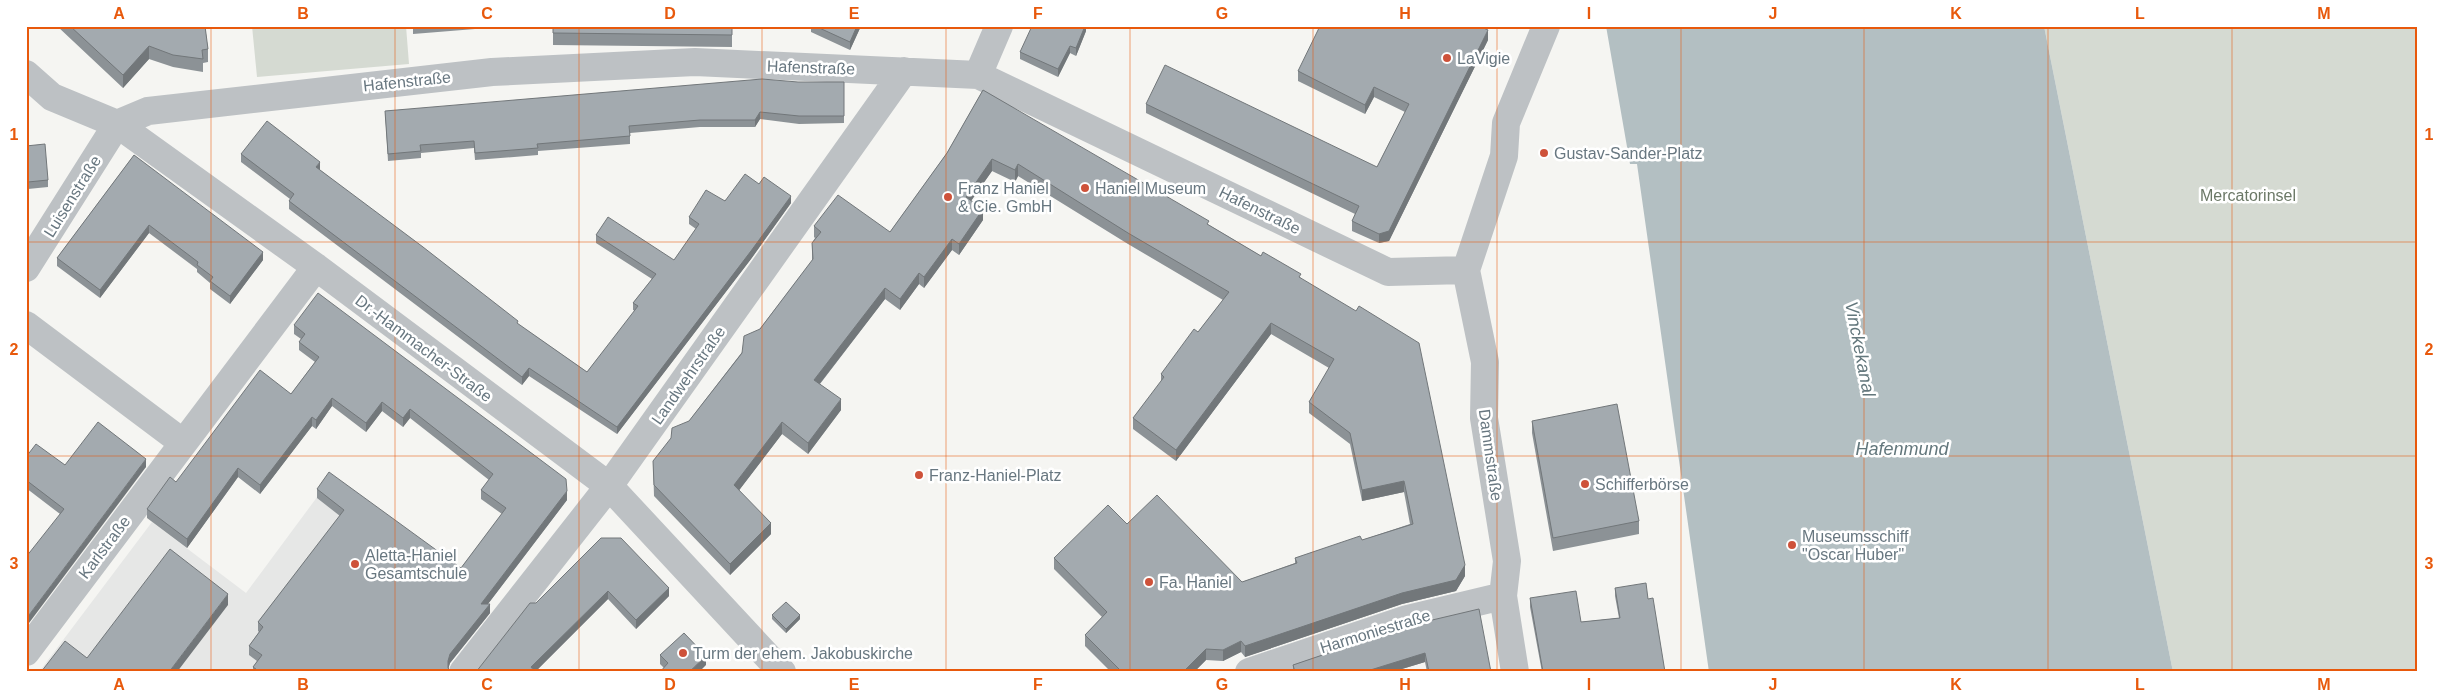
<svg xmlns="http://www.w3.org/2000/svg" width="2443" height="698" viewBox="0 0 2443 698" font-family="Arial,sans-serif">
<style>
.built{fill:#e6e7e6}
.green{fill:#d5dad2}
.water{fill:#b3bfc2}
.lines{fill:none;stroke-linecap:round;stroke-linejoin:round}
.street{stroke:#bdc1c4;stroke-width:28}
.wall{fill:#8c9296}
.shaded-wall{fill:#72777a}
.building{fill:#a3aaaf;stroke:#72777a}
.grid{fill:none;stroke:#e8590c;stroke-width:1;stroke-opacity:0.55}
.poi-dot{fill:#ce523a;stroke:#fff;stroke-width:2}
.labels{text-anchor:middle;stroke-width:5;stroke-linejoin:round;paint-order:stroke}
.poi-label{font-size:16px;fill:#687780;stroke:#fff;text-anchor:start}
.street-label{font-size:16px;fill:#687780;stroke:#fff}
.park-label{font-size:16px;fill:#6b7866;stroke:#fff}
.water-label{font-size:18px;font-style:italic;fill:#63777c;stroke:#fff}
.neatline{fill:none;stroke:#e8590c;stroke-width:2}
.grid-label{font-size:16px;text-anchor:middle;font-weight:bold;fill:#e8590c}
</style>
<rect width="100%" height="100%" fill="#f5f5f2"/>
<path class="built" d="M329,481L436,672H39L152,522L246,593Z"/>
<path class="green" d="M252,26H406L409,64L257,77Z
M2044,26H2417V672H2173Z"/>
<path class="water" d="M1606,26H2044L2173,672H1709L1637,164H1630Z"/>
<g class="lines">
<path class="street" d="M26,74L52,97L117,124L316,267L609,486L782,672
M978,75L999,26
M26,268L117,124L148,111L492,72L695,62L978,75L1388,272L1466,270
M26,325L182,442
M26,652L316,267
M463,672L609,486L904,71
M1249,672L1407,619L1503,596
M1515,672L1503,596L1507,561L1484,418L1485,362L1466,270L1504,156L1506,123L1546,26"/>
</g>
<path class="wall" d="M57,26H205L208,49V62L203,63V72L173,67L149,59L123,88Z
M413,26H475V29L413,34Z
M553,26H732V47L553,45Z
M811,26H861L850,50L811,32Z
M1086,26V31L1076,56L1070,53L1058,77L1020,59V52Z
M1488,40L1389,241L1379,243L1352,231V221L1355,214L1146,113V104L1377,167L1405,112L1374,97L1365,114L1298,81V71Z
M798,82H844V123L799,124L760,119L755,127H700L630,133V144L538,151V155L475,160L474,148L421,153V158L388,161L385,111Z
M983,90L1209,225L1261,256L1301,278L1465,576L1456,591L1402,604L1245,657L1241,652L1223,661L1206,660L1194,672H1111L1085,646V635L1102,617L1054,569V558L1127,524L1242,582L1295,563V558L1362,540L1410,524L1404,492L1362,501L1350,444L1309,413V402L1329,368L1271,334L1176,461L1133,429V418L1161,382V374L1198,332L1223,300L1128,244L1018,176L1015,182L992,171L971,201L983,220L959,255L952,250L924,288L919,284L900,310L885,299L820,384L841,410L808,454L782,434L739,490L771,534L730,575L654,496L653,461L689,421L812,261V243L815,238L814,237V226L890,232L947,153Z
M26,146L48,180V187L28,189V197L26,198Z
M241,154L320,169V170L518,324L587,372L635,311L633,310V303L652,279L596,243V235L674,260L696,229L689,224V217L759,184L791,203L751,259L617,434L529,376L522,385L289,209V201L290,199L241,162Z
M134,155L263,260L230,304L210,289V283L197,272V269L149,233L100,298L57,266V258Z
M294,325L567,500L488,604L490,613L450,663L448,668L451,672H253V667L257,661L249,655V646L259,632L258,631V622L340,516L317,498V489L461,568L502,514L481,499V490L489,480L410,418L403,427L382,411L366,432L332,406L316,429L312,426L260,494L238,477L187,548L147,518V509L176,482L291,394L315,362L299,350V342L301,339L294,334Z
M1532,421L1639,521V534L1553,551L1532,433Z
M26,457L65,465L146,467L60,514L26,488Z
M601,538L669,596L636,629L608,599L535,672L536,603Z
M1615,588L1648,599L1665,672H1542L1530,607V598L1581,622L1619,618L1615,596Z
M772,615L800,619L786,633L772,619Z
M1411,625L1491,672H1427L1425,662L1392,672H1293V665Z
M660,655L706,665L664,668L660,664Z"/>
<path class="shaded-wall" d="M857,26H861L850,50V42Z
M1085,26H1086V31L1076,56V48Z
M1488,30V40L1389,241L1379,243V234Z
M149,46V59L123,88V75Z
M1070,46V53L1058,77V69Z
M1374,87V97L1365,114V105Z
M760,112V119L755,127V120Z
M992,159V171L966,208V197Z
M320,162V169L316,175V167Z
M1018,164V176L1015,182V170Z
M791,196V203L751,259L617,434V427Z
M983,209V220L959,255V244Z
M149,225V233L100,298V290Z
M952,239V250L924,288V277Z
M263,252V260L230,304V296Z
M919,273V284L900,310V299Z
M885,288V299L814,391V380Z
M1271,323V334L1176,461V450Z
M529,368V376L522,385V377Z
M332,398V406L316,429V420Z
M841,399V410L808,454V443Z
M382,402V411L366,432V423Z
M410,409V418L403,427V418Z
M312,417V426L260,494V485Z
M782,422V434L734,497V485Z
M146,459V467L26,627V619Z
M238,468V477L187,548V539Z
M1404,481V492L1362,501V490Z
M567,491V500L481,613V604Z
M771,523V534L730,575V564Z
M1465,565V576L1456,591L1402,604L1245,657V646Z
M669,588V596L636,629V620Z
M608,591V599L535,672L531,667Z
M228,594V605L177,672H169Z
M490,604V613L450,663L448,670V661L450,654Z
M800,615V619L786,633V629Z
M1241,641V652L1223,661V650Z
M1206,649V660L1194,672H1183Z
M1425,653V662L1392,672H1364Z
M706,656V665L699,672H689Z"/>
<path class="building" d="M70,26H205L208,49L202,50L203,59L173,55L149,46L123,75Z
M553,26H732V35L553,33Z
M815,26H857L850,42Z
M1032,26H1085L1076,48L1070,46L1058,69L1020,52Z
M1320,26H1479L1488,30L1389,231L1379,234L1352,221L1359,206L1146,104L1165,65L1377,167L1409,104L1374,87L1365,105L1298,71Z
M762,79L798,82H844V116H799L760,112L755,120H700L629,126L630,136L537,144L538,148L475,153L474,141L420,145L421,151L388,154L385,111Z
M983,90L1209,221L1207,224L1261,256L1263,252L1301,274L1299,277L1356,311L1359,306L1419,343L1465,565L1456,580L1402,593L1245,646L1241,641L1223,650L1206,649L1183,672H1122L1085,635L1107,612L1054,558L1108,505L1127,524L1157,495L1242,582L1297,563L1295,558L1360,536L1362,540L1413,524L1404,481L1362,490L1350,433L1309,402L1334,359L1271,323L1176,450L1133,418L1164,377L1161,374L1194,329L1198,332L1229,292L1128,233L1018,164L1015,170L992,159L966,197L983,209L959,244L952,239L924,277L919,273L900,299L885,288L814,380L841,399L808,443L782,422L734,485L771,523L730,564L654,485L653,461L671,438L672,428L689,421L742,353L744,336L760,329L813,259L812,243L821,232L814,226L838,195L890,232L947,153Z
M267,121L320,162L316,167L423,247L518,321L517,323L587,372L638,306L633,303L656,274L596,235L608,217L674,260L699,224L689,217L706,190L725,201L745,174L759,184L764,177L791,196L751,251L617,427L529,368L522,377L289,201L294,194L241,154Z
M45,144L48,180L28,182V190H26V146Z
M134,155L263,252L230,296L210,281L213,277L197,265L198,262L149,225L100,290L57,258Z
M318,293L566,479L567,491L481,604H490L450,654L448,661V668L451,672H260L253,667L262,655L249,646L263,627L258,622L344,510L317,489L329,472L461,568L506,508L481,490L493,474L410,409L403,418L382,402L366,423L332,398L316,420L312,417L260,485L238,468L187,539L147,509L170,477L176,482L260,370L291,394L319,357L299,342L305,334L294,325Z
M1617,404L1639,521L1553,538L1532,421Z
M98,422L146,459L26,619V557L64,509L26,480V457L36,444L65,465Z
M601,538H621L669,588L636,620L608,591L531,667L535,672H476L530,603H536Z
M170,549L228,594L169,672H41L65,641L87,658Z
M1646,583L1648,599L1653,598L1665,672H1543L1530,598L1576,591L1581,622L1620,618L1615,588Z
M786,602L800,615L786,629L772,615Z
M1479,609L1491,672H1429L1425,653L1364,672H1295L1293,665L1411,625Z
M684,633L706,656L689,672H660L668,663L660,655Z"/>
<path class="grid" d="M211,26V672M395,26V672M579,26V672M762,26V672M946,26V672M1130,26V672M1313,26V672M1497,26V672M1681,26V672M1864,26V672M2048,26V672M2232,26V672M26,242H2417M26,456H2417"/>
<g class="poi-dot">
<circle cx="1447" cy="58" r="5"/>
<circle cx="1544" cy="153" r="5"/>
<circle cx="1085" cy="188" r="5"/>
<circle cx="948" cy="197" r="5"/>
<circle cx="919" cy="475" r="5"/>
<circle cx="1585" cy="484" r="5"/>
<circle cx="1792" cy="545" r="5"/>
<circle cx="355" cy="564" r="5"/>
<circle cx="1149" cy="582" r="5"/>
<circle cx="683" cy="653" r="5"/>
</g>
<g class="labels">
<g class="poi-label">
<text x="1457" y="64">LaVigie</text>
<text x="1554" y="159">Gustav-Sander-Platz</text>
<text x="958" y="194">Franz Haniel<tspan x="958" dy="18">&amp; Cie. GmbH</tspan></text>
<text x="1095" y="194">Haniel Museum</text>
<text x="929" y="481">Franz-Haniel-Platz</text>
<text x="1595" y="490">Schifferbörse</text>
<text x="1802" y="542">Museumsschiff<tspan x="1802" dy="18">"Oscar Huber"</tspan></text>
<text x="365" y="561">Aletta-Haniel<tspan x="365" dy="18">Gesamtschule</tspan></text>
<text x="1159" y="588">Fa. Haniel</text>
<text x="693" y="659">Turm der ehem. Jakobuskirche</text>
</g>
<g class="street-label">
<text transform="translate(811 67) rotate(2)" y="6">Hafenstraße</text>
<text transform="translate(407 81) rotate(-6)" y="6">Hafenstraße</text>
<text transform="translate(72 196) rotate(-58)" y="6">Luisenstraße</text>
<text transform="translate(1260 210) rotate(26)" y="6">Hafenstraße</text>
<text transform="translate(424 348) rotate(37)" y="6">Dr.-Hammacher-Straße</text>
<text transform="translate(688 375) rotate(-55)" y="6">Landwehrstraße</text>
<text transform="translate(1491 455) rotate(82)" y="6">Dammstraße</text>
<text transform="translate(104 547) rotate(-53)" y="6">Karlstraße</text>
<text transform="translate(1375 631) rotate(-17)" y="6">Harmoniestraße</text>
</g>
<g class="park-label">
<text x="2248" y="201">Mercatorinsel</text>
</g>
<g class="water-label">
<text transform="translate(1860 349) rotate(79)" y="6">Vinckekanal</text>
<text x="1902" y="455">Hafenmund</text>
</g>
</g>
<rect width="2443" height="698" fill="none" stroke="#ffffff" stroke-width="55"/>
<rect x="28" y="28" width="2388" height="642" class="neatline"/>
<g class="grid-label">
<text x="119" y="19">A</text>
<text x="303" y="19">B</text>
<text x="487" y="19">C</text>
<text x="670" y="19">D</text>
<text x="854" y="19">E</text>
<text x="1038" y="19">F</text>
<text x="1222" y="19">G</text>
<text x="1405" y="19">H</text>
<text x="1589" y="19">I</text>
<text x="1773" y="19">J</text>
<text x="1956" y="19">K</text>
<text x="2140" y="19">L</text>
<text x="2324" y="19">M</text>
<text x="14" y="140">1</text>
<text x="2429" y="140">1</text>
<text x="14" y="355">2</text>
<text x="2429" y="355">2</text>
<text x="14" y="569">3</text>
<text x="2429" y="569">3</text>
<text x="119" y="690">A</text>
<text x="303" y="690">B</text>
<text x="487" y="690">C</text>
<text x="670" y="690">D</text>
<text x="854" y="690">E</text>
<text x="1038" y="690">F</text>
<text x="1222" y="690">G</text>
<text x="1405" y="690">H</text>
<text x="1589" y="690">I</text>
<text x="1773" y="690">J</text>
<text x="1956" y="690">K</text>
<text x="2140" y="690">L</text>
<text x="2324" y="690">M</text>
</g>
</svg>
